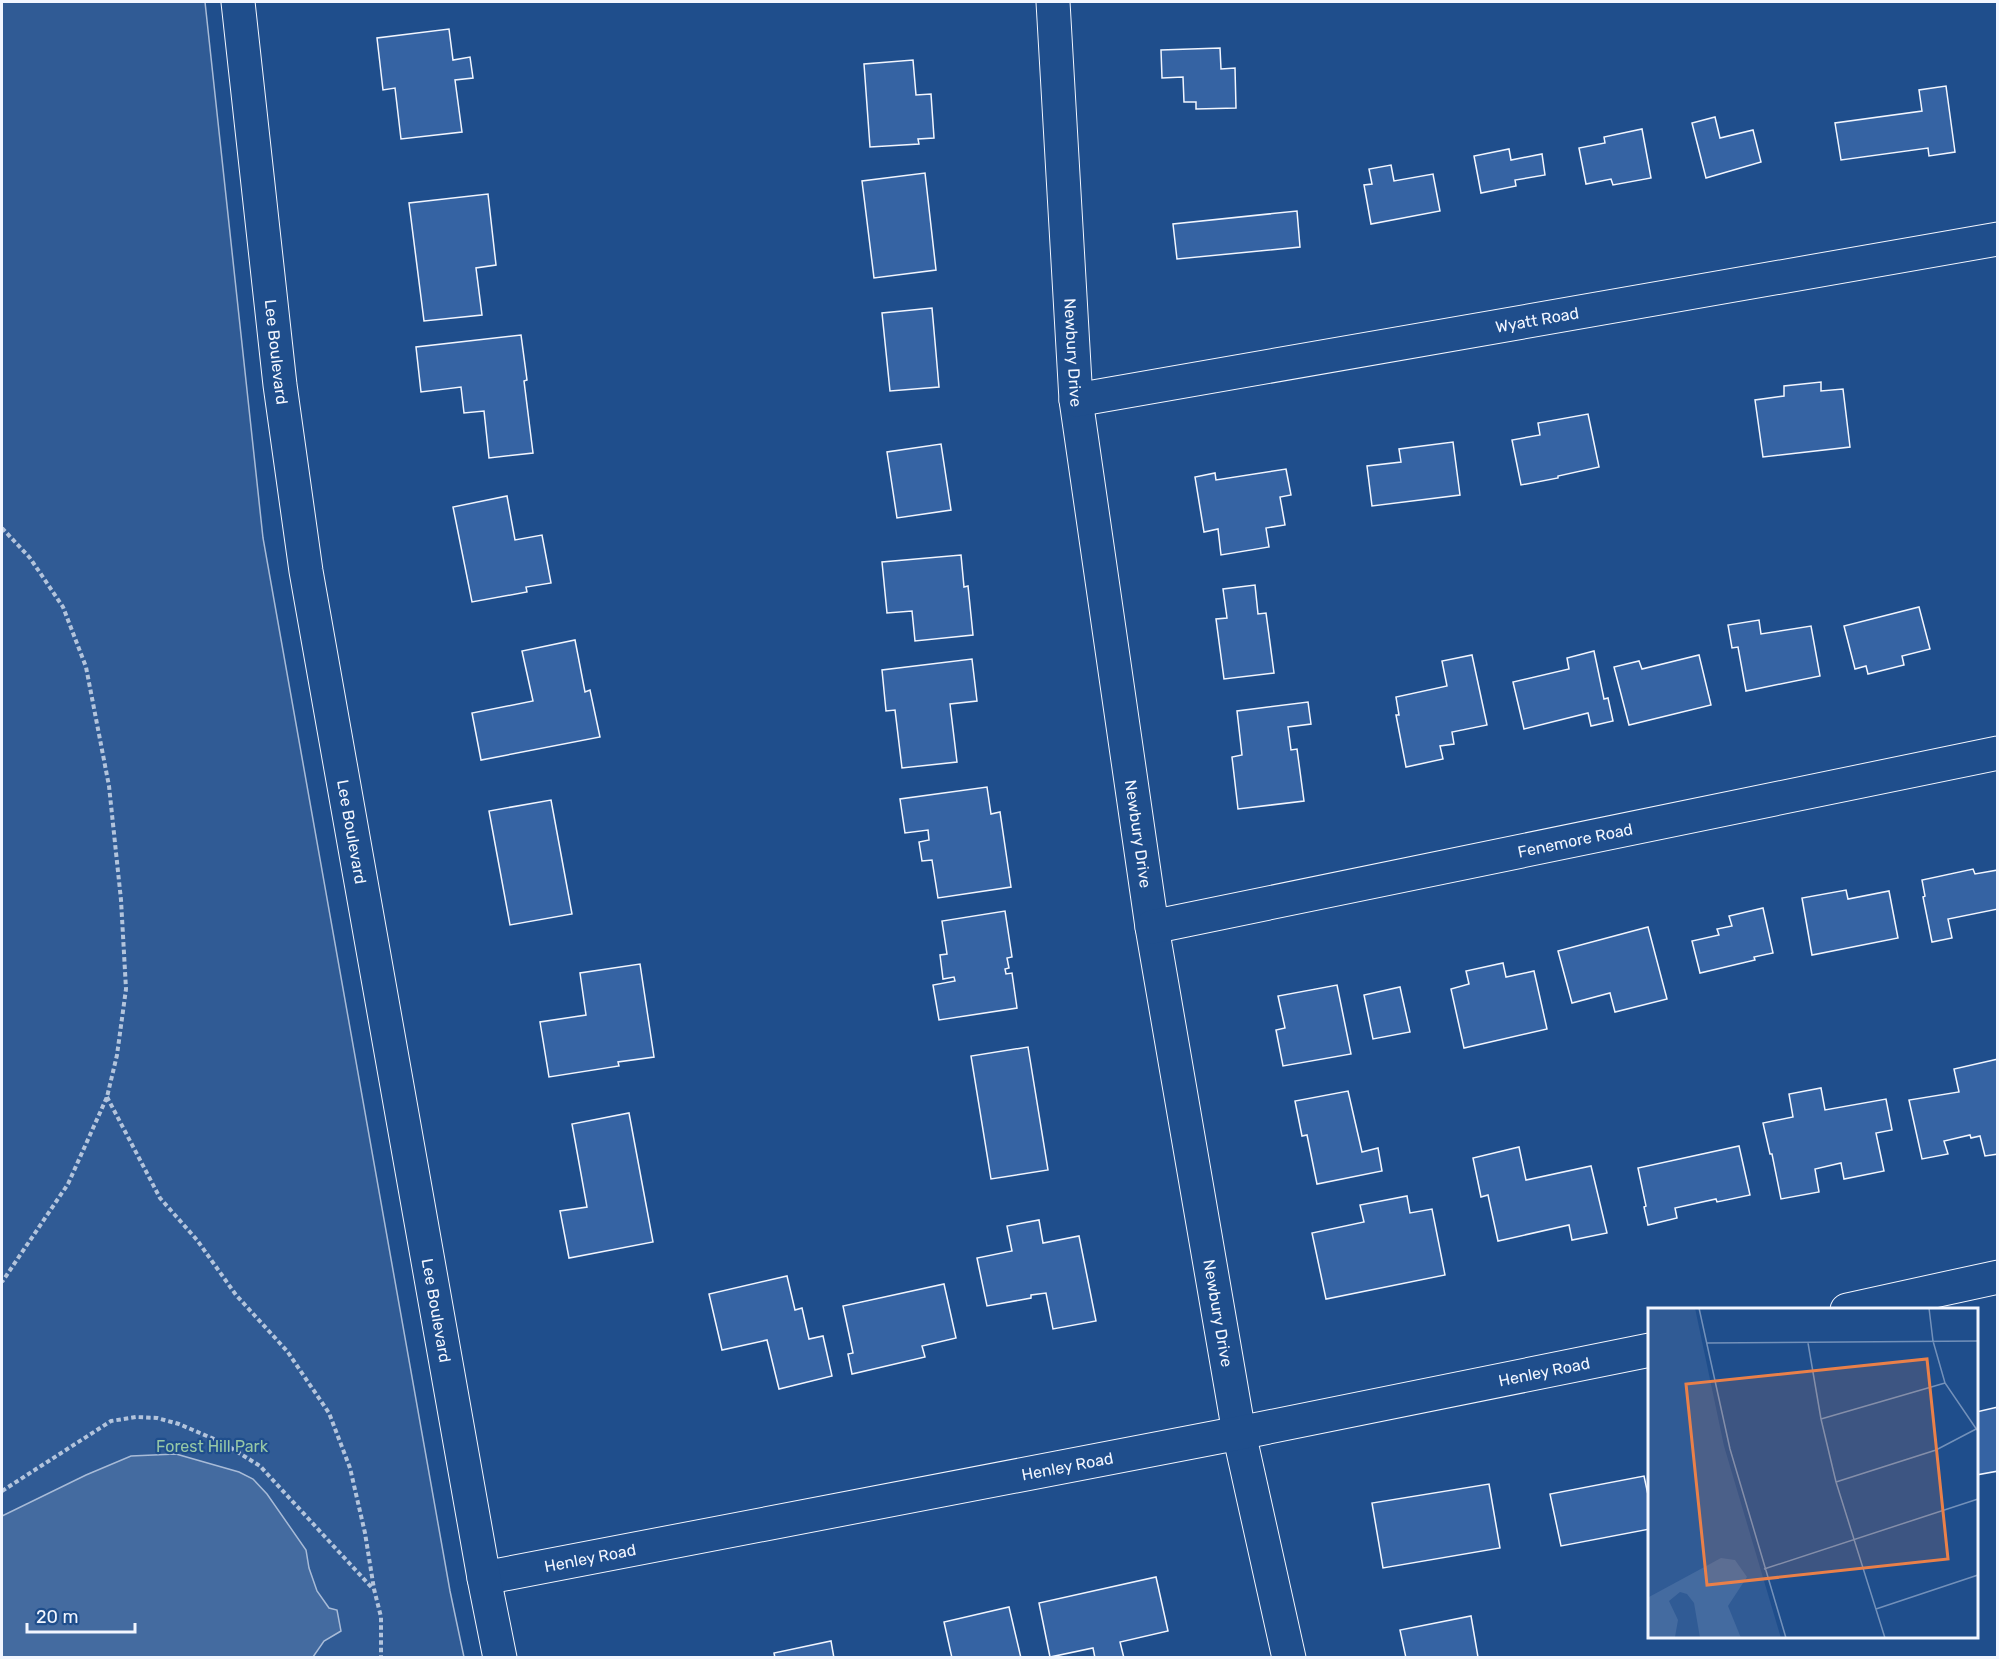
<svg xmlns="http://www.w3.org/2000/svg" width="1999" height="1659" viewBox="0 0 1999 1659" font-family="Rubik,sans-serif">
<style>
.built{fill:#305b95;stroke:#a8bbd7;stroke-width:1.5}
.water{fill:#446ba0;stroke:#a8bbd7;stroke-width:1.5}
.building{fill:#3563a3;stroke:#f2f6ff;stroke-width:1.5}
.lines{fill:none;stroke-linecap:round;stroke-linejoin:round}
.street-casing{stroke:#f2f6ff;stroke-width:35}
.secondary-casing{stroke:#f2f6ff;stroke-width:35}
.path{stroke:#b3c4dc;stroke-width:4;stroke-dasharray:4.5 3;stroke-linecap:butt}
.street{stroke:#1f4e8c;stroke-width:33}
.secondary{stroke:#1f4e8c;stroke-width:33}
.labels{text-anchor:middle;stroke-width:4.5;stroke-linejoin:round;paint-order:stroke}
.street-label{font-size:16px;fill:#f2f6ff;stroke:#1f4e8c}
.park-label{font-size:16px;fill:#97c8a6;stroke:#1f4e8c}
.inset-road{fill:none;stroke:#7391ba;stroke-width:1.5}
.view{fill:#ea8049;fill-opacity:0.15;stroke:#ea8049;stroke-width:3}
.inset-edge{fill:none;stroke:#f2f6ff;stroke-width:3}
</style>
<rect width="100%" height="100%" fill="#1f4e8c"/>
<path class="built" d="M2,2H205L263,538L450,1591L464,1657L2,1658Z"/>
<path class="water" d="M176,1454L239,1472L253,1479L267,1494L306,1550L309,1568L317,1591L329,1608L337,1610L341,1631L324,1641L313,1657H2V1516L86,1475L131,1456Z"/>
<path class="building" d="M449,29L453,60L470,57L473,78L455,80L462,132L401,139L395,88L383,90L377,38Z
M1220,48L1221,69L1235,68L1236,108L1196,109V102H1184L1183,77L1162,78L1161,50Z
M913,60L916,95L931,94L934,138L918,139L919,144L870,147L864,64Z
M1946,86L1955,152L1929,156L1928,148L1841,160L1835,123L1922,111L1919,90Z
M1715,117L1720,138L1753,130L1761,162L1706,178L1692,123Z
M1642,129L1651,178L1613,185L1611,179L1586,184L1579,148L1605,143L1604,137Z
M1509,149L1511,160L1542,154L1545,175L1515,180L1516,186L1481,193L1474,156Z
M1391,165L1394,181L1433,174L1440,211L1371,224L1364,185L1372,184L1369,169Z
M925,173L936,270L874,278L862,181Z
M488,194L496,265L476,268L482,315L424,321L409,203Z
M1297,211L1300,247L1177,259L1173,224Z
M932,308L939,387L890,391L882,313Z
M521,335L527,380L524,381L533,453L489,458L484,411L464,413L461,387L421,392L416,347Z
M1821,382V391L1843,389L1850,447L1763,457L1755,400L1784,396V386Z
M1588,414L1599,467L1558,476V478L1521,485L1512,440L1540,435L1538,423Z
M1453,442L1460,495L1372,506L1367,466L1401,462L1399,449Z
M941,444L951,510L897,518L887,452Z
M1286,469L1291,495L1280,497L1285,525L1266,528L1269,547L1221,555L1218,529L1204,532L1195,477L1215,473L1216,480Z
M507,496L515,540L542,535L551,583L526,587L527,592L472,602L453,507Z
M961,555L964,587L968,586L973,635L915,641L912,611L887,613L882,562Z
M1255,585L1258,614L1266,613L1274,673L1224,679L1216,619L1227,618L1223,589Z
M1919,607L1930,649L1902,656L1904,665L1868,674L1866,666L1855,669L1844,626Z
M1759,620L1761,634L1811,626L1820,676L1746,691L1738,647L1732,648L1728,625Z
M575,640L585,692L590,690L600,737L481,760L472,713L533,701L522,651Z
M1594,651L1604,699L1608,698L1613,721L1591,726L1588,713L1524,729L1513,682L1569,669L1567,658Z
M1472,655L1487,725L1452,732L1454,744L1440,746L1443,759L1406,767L1396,715H1399L1396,697L1447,686L1442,661Z
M1699,655L1711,705L1629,725L1614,667L1639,661L1642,669Z
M972,659L977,701L950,704L957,762L902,768L895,710L886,711L882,670Z
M1308,702L1311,724L1288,727L1291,750L1297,749L1304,801L1238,809L1232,757L1242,755L1237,711Z
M987,787L991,814L1000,812L1011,887L938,898L932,860L922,861L919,842L929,840L928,830L905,833L900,799Z
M551,800L572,914L510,925L489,811Z
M1973,869L1975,874L1998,870V909L1948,919L1952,938L1932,942L1923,897L1925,896L1922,880Z
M1846,890L1848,899L1889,891L1898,938L1812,955L1802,898Z
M1763,908L1773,953L1754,957L1755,960L1700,973L1692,941L1719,935L1717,929L1732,926L1729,916Z
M1005,911L1012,957L1007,958L1009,968L1005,969L1006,974L1012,973L1017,1008L939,1020L933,985L955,981L954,977L943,979L940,955L947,954L942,921Z
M1648,927L1667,999L1615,1012L1610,993L1572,1003L1558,951Z
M1503,963L1506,977L1534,971L1547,1029L1464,1048L1451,989L1469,984L1466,971Z
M640,964L654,1057L618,1062L619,1066L549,1077L540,1022L586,1015L580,973Z
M1337,985L1351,1054L1283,1066L1276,1030L1285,1028L1278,996Z
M1400,987L1410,1032L1373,1039L1364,995Z
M1028,1047L1048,1170L991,1179L971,1056Z
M1998,1059V1154L1985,1156L1980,1136L1971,1138L1970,1135L1944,1141L1948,1154L1922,1159L1909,1100L1959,1092L1954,1069Z
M1821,1088L1825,1110L1886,1099L1892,1130L1876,1133L1884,1171L1844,1179L1841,1163L1815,1169L1819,1192L1781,1199L1772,1154H1770L1763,1123L1793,1117L1789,1094Z
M1348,1091L1362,1152L1378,1148L1382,1171L1317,1184L1307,1135L1302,1136L1295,1101Z
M629,1113L653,1242L569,1258L560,1211L587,1207L572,1124Z
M1739,1146L1750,1195L1717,1202L1716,1199L1675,1208L1677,1218L1648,1225L1644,1207L1646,1206L1638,1168Z
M1519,1147L1526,1180L1591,1166L1607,1233L1572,1240L1569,1225L1498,1241L1488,1195L1481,1197L1473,1158Z
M1407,1196L1410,1213L1432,1209L1445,1275L1326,1299L1312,1233L1364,1222L1360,1205Z
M1039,1220L1043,1243L1079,1236L1096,1321L1053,1329L1046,1293L1031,1295V1298L987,1306L977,1258L1012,1251L1007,1226Z
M787,1276L795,1310L802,1308L809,1339L823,1336L832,1376L779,1389L767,1340L722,1350L709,1294Z
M944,1284L956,1338L922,1346L925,1357L852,1374L848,1354L853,1353L843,1306Z
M1998,1407V1471L1976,1475V1412Z
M1644,1476L1650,1504V1529L1561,1546L1550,1494Z
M1489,1484L1500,1548L1383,1568L1372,1503Z
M1156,1577L1168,1631L1120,1642L1124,1658H1095L1093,1648L1050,1657L1039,1603Z
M1009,1607L1021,1658H952L944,1622Z
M1471,1616L1478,1657L1406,1658L1400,1630Z
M831,1641L834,1658H775L774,1653Z"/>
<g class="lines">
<g class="street-casing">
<g id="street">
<path id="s1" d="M1053,2L1076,400L1152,927L1239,1433L1289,1658"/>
<path id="s2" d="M1076,400L1998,239"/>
<path id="s3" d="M1152,927L1998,753"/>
<path d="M1847,1310L1998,1277"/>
<path id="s4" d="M484,1578L1239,1433L1650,1350"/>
</g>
</g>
<g class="secondary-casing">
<g id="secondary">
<path id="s5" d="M238,2L280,385L306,571L484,1578L500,1658"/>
</g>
</g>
<path class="path" d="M2,528L30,558L63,607L86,667L109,786L121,900L126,989L117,1055L107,1097L68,1184L2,1282
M107,1097L160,1198L197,1240L236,1295L287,1351L329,1413L350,1468L365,1533L374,1589L381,1617V1658
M2,1491L111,1421L136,1417L157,1418L179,1424L223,1443L260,1466L373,1589"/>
<use href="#street" class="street"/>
<use href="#secondary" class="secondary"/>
</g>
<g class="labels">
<g class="street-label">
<text dy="6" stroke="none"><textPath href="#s2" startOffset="468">Wyatt Road</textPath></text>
<text dy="6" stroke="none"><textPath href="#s5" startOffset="352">Lee Boulevard</textPath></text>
<text dy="6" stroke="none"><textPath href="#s1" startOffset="351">Newbury Drive</textPath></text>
<text dy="6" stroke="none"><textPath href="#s5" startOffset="838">Lee Boulevard</textPath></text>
<text dy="6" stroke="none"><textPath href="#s1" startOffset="837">Newbury Drive</textPath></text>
<text dy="6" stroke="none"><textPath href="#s3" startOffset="432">Fenemore Road</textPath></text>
<text dy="6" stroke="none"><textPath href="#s5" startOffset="1324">Lee Boulevard</textPath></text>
<text dy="6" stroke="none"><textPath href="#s1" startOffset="1323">Newbury Drive</textPath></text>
<text dy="6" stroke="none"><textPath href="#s4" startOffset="1080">Henley Road</textPath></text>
<text dy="6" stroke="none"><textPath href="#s4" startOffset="594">Henley Road</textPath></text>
<text dy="6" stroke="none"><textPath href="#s4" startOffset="108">Henley Road</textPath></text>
</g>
<g class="park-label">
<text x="212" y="1452">Forest Hill Park</text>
</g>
</g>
<g transform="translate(1648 1308)">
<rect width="330" height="330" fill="#1f4e8c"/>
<path d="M0,0H47L76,138L133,330H0Z" fill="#305b95"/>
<path d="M73,250L87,252L99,269L80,298L93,330H52L46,295L39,286L32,284L21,293L30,312L27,329L0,330L1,289Z" fill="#446ba0"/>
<path class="inset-road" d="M51,0L82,141L138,330M281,0L285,33L297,75L329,122M59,35L330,33M160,35L173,111L188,174L237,330M173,111L297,75M188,174L288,142L330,120M116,261L330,191M228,301L330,267"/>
<path class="view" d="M279,51L300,251L59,277L38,76Z"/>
<rect width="330" height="330" class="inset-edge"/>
</g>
<rect width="1999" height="1659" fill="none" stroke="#f2f6ff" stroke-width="6"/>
<path d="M27 1623v9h108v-9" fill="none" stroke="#f2f6ff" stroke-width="3"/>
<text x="36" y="1623" font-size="18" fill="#f2f6ff" stroke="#1f4e8c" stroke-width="4.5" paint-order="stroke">20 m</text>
</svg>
